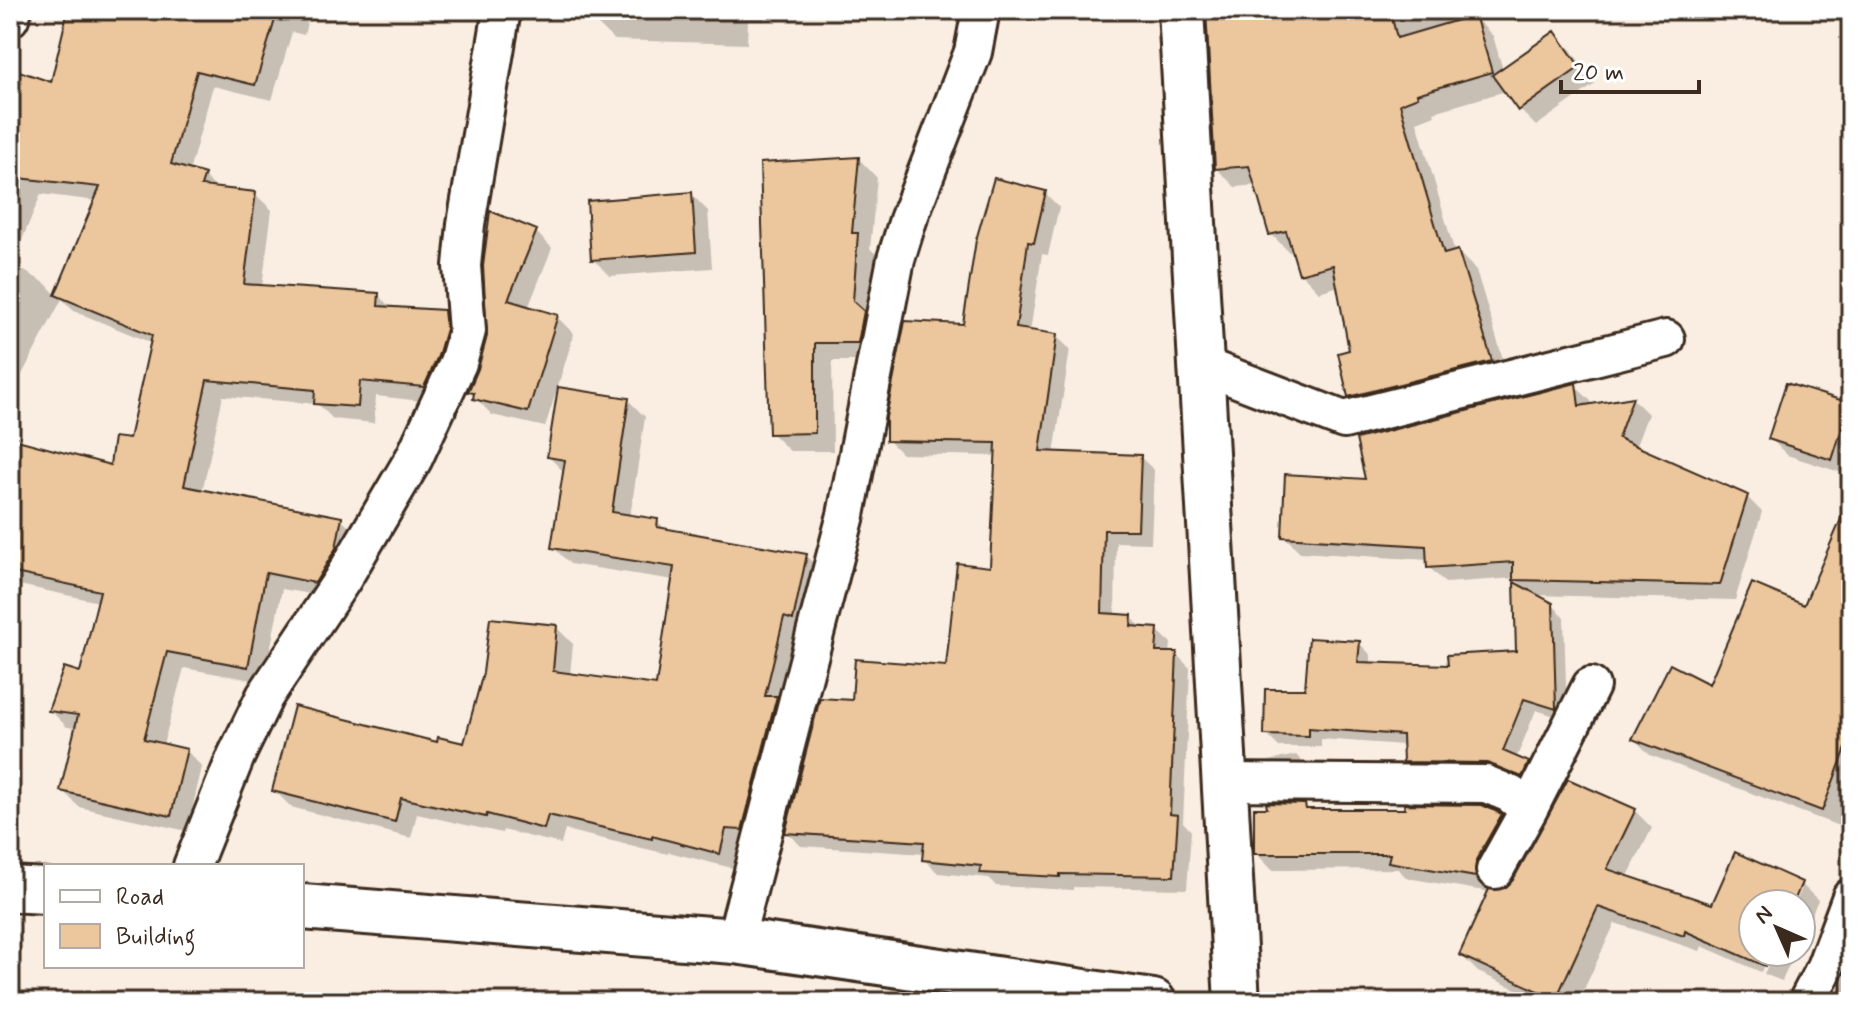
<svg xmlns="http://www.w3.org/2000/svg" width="1861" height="1012" viewBox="0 0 1861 1012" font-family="Mynerve,sans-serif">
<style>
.shadow{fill:#0003;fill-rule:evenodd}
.building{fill:#ecc69c;stroke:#3b2a1e;stroke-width:2}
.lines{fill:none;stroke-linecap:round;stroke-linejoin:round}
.minor-casing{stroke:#3b2a1e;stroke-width:42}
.tertiary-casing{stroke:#3b2a1e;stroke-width:50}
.secondary-casing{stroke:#3b2a1e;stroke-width:50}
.minor{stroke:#fff;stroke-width:36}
.tertiary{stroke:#fff;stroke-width:44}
.secondary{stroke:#fff;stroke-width:44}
</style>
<rect width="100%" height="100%" fill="#f9eee1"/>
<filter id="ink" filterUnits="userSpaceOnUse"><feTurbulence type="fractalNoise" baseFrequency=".0125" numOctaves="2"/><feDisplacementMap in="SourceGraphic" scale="16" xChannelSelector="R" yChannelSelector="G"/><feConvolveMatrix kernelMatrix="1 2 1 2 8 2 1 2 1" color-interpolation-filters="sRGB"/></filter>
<g filter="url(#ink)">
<path class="shadow" d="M71,10H310L304,35L292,32L272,100L213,86L189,172L204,176L218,190L255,194L272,210L262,287L378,295L392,309L443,312L460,329L440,403L376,396L374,423L333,419L318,404L223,396L202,492L341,519L358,536L332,598L282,589L264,682L184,668L163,745L186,750L202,767L187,831L79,807L62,790L77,728L67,727L50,710L82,675L99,602L10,583V439L111,468L131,441L152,343L74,311L62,299L10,397V70L53,85ZM41,194L97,201L57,296L45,283L12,264Z
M594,10H765L764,21L748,20L747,44L614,40L594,21Z
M1011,10L1012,19L1003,10Z
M1208,10H1454L1455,23L1475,18L1493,36L1503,70L1554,33L1571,50L1595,84L1536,126L1519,109L1506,91L1434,112L1435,115L1417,122L1455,253L1458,252L1476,270L1509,379L1368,415L1349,396L1352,351L1339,286L1319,292L1301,273L1294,251L1289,252L1271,234L1257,185L1235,187L1217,169Z
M859,159L877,178L870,249L876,254L870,320L876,361H832L833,451H790L771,433Z
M1045,193L1059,207L1048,255L1042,254L1030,332L1056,336L1070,349L1054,454L1140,457L1154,470L1151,543L1116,542L1115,616L1131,617L1143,629L1157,630L1171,643L1170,654H1176L1190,668L1183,822L1191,831L1187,889L1073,887V890L996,886L989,878L938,873L924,859L925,854L801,846L787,832L854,702L948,669L992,569L997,456L902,454L888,440L964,326Z
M691,194L708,211L712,268L610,276L593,259Z
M535,231L552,248L528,308L557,317L574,334L557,389L628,400L645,417L630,517L657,521L667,531L806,556L823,573L736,869L669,852L668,854L565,830L561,844L503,830L502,833L417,814L411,838L291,807L274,790L439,745H466L556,627L573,644L570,675L657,687L674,580L570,564L553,547L565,473L549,457L559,390L557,389L545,427L492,415L470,392Z
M1575,386L1591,401V406L1633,399L1648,414L1635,448L1746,496L1762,512L1735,600L1533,595L1552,604L1564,617L1567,720L1536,710L1516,759L1528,764L1540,776L1534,788L1417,774L1405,762L1404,745L1321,739V747H1279L1266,734L1307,691L1359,643L1371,655V665L1450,667L1518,653L1527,591L1515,578L1445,583L1429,567V560L1300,552L1284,536L1368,481Z
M1849,405L1851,468L1849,475L1787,455L1770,438Z
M1851,542V794L1839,826L1650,755L1634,739L1710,687L1805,607Z
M1296,755L1304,764L1305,769H1271L1264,762Z
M1568,782L1635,811L1652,828L1627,878L1713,906L1801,884L1818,900L1801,938V904H1795L1802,888H1797L1790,904H1753V952H1769L1761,972L1702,946L1700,951L1615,923L1578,1002H1545L1478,972L1461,955L1490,892L1407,878L1398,869L1272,870L1256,853L1304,806L1309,811L1501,816L1517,833L1492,878V891L1506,890L1515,881Z
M1774,952H1795L1782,981L1764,974Z
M1851,960V1002H1843L1836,995Z
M106,994L138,998L142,1002H105Z"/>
<path class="building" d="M68,10H278L255,85L197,71L171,164L205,174L201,186L256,192L244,284L379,293L378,306L444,310L446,329L438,356L424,387L360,381L358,407L314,404L315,390L207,380L184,486L342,517L336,548L315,583L266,573L248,667L167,652L144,739L187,749L171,816L60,791L78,715L48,711L64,667L80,672L100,591L10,572V438L110,465L114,437L129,439L152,335L55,295L100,187L10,177V68L51,82Z
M1206,10H1390L1397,38L1475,15L1492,72L1417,94L1418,97L1400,104L1444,254L1458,250L1492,361L1348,397L1338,353L1349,350L1333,265L1299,274L1286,231L1269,235L1249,166L1215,169Z
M1555,31L1580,67L1518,111L1492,75Z
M859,157L852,233H858L853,301L864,311L858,343H815V433L769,434L760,163Z
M994,178L1046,191L1034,243L1028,242L1016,328L1057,334L1040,451L1141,455L1138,530H1104L1102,613L1132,615L1131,626L1158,628L1156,652H1177L1170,814L1178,815L1174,876L1060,874V877L980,873L981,866L922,860L924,842L785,833L820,698L852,700L855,659L946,666L957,563L990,567L996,443L886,441V417L905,321L963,324L976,240Z
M692,192L696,252L591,260L587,201Z
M490,211L537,230L508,300L558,315L528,412L473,399L474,393L468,392L478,369L487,336L483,266Z
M1576,383L1579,406L1633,397L1618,438L1748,495L1720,585L1513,580V562L1427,568L1426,546L1282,537L1285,474L1365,479L1356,439Z
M1786,383L1850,403L1832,460L1768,439Z
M558,387L629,398L612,512L658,519L657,527L807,554L793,620L784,617L765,696H777L742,830L726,829L720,854L652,836V839L548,815L544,829L487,814L486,817L401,798L395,822L272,791L294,706L437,742L438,737L464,743L483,673L490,618L557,625L553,671L656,685L674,567L551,548L565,460L547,457Z
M1851,496V735L1822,811L1632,739L1670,664L1709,684L1752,583L1804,605Z
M1514,582L1553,603L1556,709L1524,699L1503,751L1529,762L1522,777L1487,763L1403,762L1402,735L1309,728V736L1264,735L1265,689H1305L1309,638L1360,641L1358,662L1448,665L1447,655L1516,651Z
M1568,779L1636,809L1607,869L1712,904L1735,852L1802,882L1793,904H1753V952H1772L1765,966L1685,931L1684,936L1598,907L1556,999L1459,955L1489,889L1505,888L1513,880Z
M1266,803L1305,804L1306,809H1405L1404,804L1482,805L1502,814L1476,860V877L1388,862L1390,854H1254V808H1267Z"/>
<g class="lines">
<g class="minor-casing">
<path id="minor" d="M10,18L13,10
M1201,365L1344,420L1666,339
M1225,782L1486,784L1510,794L1529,809
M192,866L236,756L265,696L342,580L414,458L458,363L467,331L462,266L466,224L502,10
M1495,870L1529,809L1591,686
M735,941L846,515L896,259L908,220L973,52L981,10
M1807,1002L1825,967L1851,897"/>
</g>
<g class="tertiary-casing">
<path id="tertiary" d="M1181,10L1237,1002"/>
</g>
<g class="secondary-casing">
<path id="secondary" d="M10,889L46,891
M302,907L735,941L1153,1002"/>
</g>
<use href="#minor" class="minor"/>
<use href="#tertiary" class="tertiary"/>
<use href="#secondary" class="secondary"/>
</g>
</g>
<rect width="1861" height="1012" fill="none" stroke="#fff" stroke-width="40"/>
<rect x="20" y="20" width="1821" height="972" fill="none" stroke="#3b2a1e" stroke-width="3" filter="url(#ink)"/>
<rect x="44" y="864" width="260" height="104" fill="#ffffff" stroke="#b1aaa5" stroke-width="2"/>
<rect x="60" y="890" width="40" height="12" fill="#ffffff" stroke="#b1aaa5" stroke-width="2"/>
<text x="116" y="904" font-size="24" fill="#3b2a1e">Road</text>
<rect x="60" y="924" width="40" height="24" fill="#ecc69c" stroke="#b1aaa5" stroke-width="2"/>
<text x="116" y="944" font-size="24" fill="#3b2a1e">Building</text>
<g transform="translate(1777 928) rotate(315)"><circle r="38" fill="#ffffff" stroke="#b1aaa5" stroke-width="2"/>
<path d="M0-6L14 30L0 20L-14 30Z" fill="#3b2a1e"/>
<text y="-12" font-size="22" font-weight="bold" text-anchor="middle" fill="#3b2a1e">N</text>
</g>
<path d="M1561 80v12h138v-12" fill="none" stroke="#3b2a1e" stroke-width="4"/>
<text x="1573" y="80" font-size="24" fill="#3b2a1e" stroke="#ffffff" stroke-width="6" paint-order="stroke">20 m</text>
</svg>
